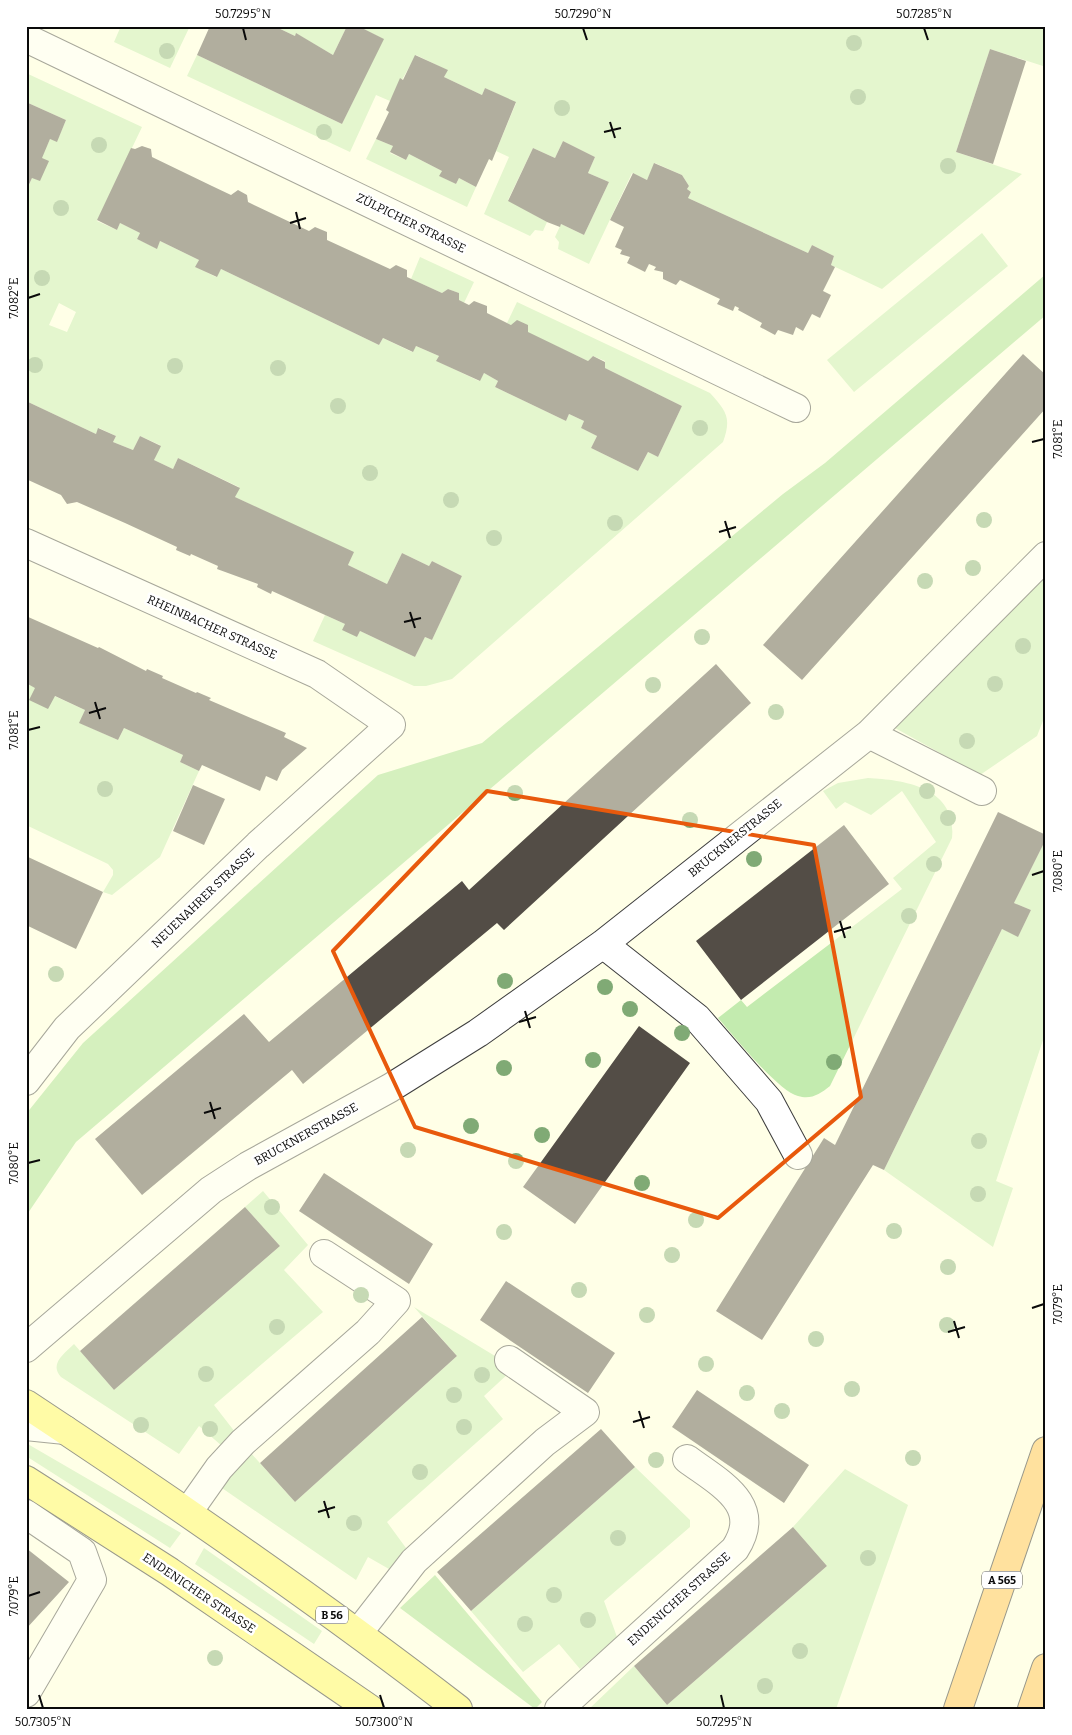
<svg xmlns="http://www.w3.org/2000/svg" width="1072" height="1735" viewBox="0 0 1072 1735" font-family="Bitter,serif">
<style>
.green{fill:#c3ebaf;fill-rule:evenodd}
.forest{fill:#a2dd8d}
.building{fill:#534d46}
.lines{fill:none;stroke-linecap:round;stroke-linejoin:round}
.minor-casing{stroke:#3d3d3d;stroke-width:30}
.major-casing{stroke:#1b1b1b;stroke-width:30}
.highway-casing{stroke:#1b1b1b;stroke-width:30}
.minor{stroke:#fff;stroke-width:28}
.major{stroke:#fff657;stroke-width:28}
.highway{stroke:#febd46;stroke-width:28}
.tree{fill:#80aa75}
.marked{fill:none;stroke:#e8590c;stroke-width:4;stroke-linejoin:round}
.ticks{fill:none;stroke:#0a0a0a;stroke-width:2}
.labels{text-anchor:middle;stroke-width:5;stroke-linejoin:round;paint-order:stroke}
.shield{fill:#fff;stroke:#545454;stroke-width:1}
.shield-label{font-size:11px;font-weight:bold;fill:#0a0a0a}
.street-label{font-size:12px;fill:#0a0a0a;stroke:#fff}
.neatline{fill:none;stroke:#0a0a0a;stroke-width:2}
.ticks-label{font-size:12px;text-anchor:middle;fill:#0a0a0a}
</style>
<rect width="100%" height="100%" fill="#ffffe7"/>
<path class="green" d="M121,26H190L170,68L114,42Z
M274,26H347L333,55L297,34L295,36Z
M358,26H1046V67L990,49L956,152L1022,174L882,289L831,265L834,256L812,245L808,253L688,198L691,192L687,189L689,186L682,175L655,163L647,180L632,173L589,264L558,249L559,242L555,237L561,224L584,235L609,182L588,173L595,157L563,141L555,158L533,148L508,200L547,222L543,231L535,230L530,236L484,214L509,157L496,151L516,103L485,88L482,95L444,77L447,70L416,55L390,101L376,95L350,152L187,76L197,55L342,124L383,39Z
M26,73L142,127L97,221L117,230L120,223L140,233L137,239L156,248L160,241L199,260L196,267L216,277L221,269L379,345L383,338L412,352L416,346L439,356L437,361L479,381L484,373L498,381L495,387L566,421L569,414L584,421L581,428L597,436L591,448L638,471L648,452L658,457L682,406L605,368V361L593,356L588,361L507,323L517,302L710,393C726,411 732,417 723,442L452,679L426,686H414L313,641L325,615L345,624L357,637L360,631L415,657L425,637L432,640L462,576L432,561L429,566L402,553L387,584L348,565L353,553L235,497L239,487L178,458L173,469L154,460L160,445L140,436L133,450L113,442L116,436L99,428L96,434L26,401V191L50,139L57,141L66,120L26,102ZM59,303L76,312L67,332L49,325Z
M376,139L393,146L390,153L406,160L409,154L442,171L440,176L456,184L459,178L476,187L467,207L366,159Z
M982,233L1008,266L854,392L827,360Z
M420,257L474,282L464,303L459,300V293L448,289L442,293L411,279Z
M1046,576V713L1037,736L980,775L895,728Z
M26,683L85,710L80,723L118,740L124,728L183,755L180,762L199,771L160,857L112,895L103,892L113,875V870L108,864L26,825Z
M868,778C906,780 957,788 952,838L830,1086C820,1094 811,1100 798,1096C778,1091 733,1035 718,1018L741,1000L747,1007L902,889L893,878L936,842L902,791L871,815L845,802L836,809L823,791L838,783Z
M1046,839V1031L996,1181L1013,1188L993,1247L884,1170L1002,929L1018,936L1031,910L1014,903Z
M263,1191L308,1245L284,1270L323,1312L214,1405L235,1432L222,1446L199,1426L179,1454L61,1377C49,1364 64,1354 74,1344L114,1390L280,1246L245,1207Z
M414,1307L500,1359L511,1371L484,1396L503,1419L387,1522L406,1548L389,1569L368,1557L356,1580L219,1486L249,1451L295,1502L457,1356Z
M26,1443L181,1533L170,1548L26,1456Z
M635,1467L690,1520V1527L604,1601L617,1637L580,1669L559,1644L523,1672L471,1611Z
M845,1469L908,1505L836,1709H589L634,1666L667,1705L827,1566L793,1527Z
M204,1548L322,1631L314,1644L195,1564Z"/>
<path class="forest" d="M1046,274V315L76,1142L26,1216V1114L83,1043L378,775L482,743L783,494L825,463Z
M435,1575L542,1702L535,1709L400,1608Z"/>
<path class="building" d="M210,26H274L295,36L296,33L333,55L347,26H358L384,39L342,124L197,55Z
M990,49L1026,61L993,164L956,152Z
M415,55L448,70L444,77L482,95L485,88L516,102L492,161L489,159L476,187L459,178L456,184L439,176L442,171L409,154L406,160L390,152L393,146L376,139L389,112L386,110L400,78L403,80Z
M26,102L66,120L57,142L50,139L42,158L49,161L40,181L32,178L26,191Z
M563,141L595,157L588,173L609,182L584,235L561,224L560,227L547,222L508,201L533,148L555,158Z
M142,146L151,149L152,157L212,186L231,195L238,190L247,195L248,202L252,204L309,231L315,227L327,232V240L390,269L396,265L407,270V277L442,293L448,289L459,293V300L469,305L474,301L487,306V313L511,325L517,320L528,325V332L588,361L593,356L605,362V368L682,406L658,457L648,452L638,471L591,448L597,436L581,428L584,421L569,414L566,421L495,387L498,381L484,373L480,381L436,361L439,356L416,346L413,352L383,338L379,345L221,269L217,277L195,267L199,260L160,241L157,249L137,239L140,233L120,223L117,230L97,220L131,148L135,149Z
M654,163L682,175L689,186L687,189L691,192L688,198L808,253L812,245L834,256L831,265L835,267L823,291L831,295L820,318L812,314L803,331L796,327L793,335L778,330L775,335L760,327L762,323L738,310L739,308L735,306L733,311L717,304L720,299L680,280L676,285L663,279V272L654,270L656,267L649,264L645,272L627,263L630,257L620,254L622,250L615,247L624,227L610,220L633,173L647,180Z
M1023,354L1046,375V408L802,680L763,645Z
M26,401L96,434L98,428L116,436L113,442L133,450L140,436L161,446L154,460L173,469L178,458L240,488L235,497L354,552L348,565L387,584L402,553L429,566L432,561L462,576L432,640L425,637L415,657L360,631L357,637L342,630L345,624L272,591L271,594L257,587L258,584L217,569L218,566L191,554L190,556L176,550L177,547L125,523L77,502L67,504L61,495L26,479Z
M26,616L98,648L99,647L146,671L147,669L163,676L162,678L196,693L197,692L211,698L209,700L286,733L284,737L307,748L282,770L277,781L266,776L260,791L202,765L199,771L180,762L183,755L124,728L118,740L79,723L85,710L55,696L48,709L29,700L35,688L26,683Z
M716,664L751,703L504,930L497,923L303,1084L292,1070L142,1195L95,1139L244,1014L269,1042L462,881L469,890Z
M193,785L225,799L204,845L173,831Z
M998,812L1046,835V839L1014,903L1031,910L1018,937L1002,929L884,1170L873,1165L762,1340L716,1311L824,1138L835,1145Z
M844,825L889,884L741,1000L696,941Z
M26,856L103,892L76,949L26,925Z
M639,1026L690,1063L575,1224L523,1187Z
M324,1173L433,1244L409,1284L299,1211Z
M245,1207L280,1246L114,1390L80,1351Z
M506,1281L615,1353L588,1393L480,1320Z
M422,1317L457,1356L295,1502L260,1463Z
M697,1390L809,1465L784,1503L672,1427Z
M601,1429L635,1467L471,1611L437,1572Z
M793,1527L827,1566L667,1705L634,1666Z
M26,1548L69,1582L26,1629Z"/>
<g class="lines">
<g class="minor-casing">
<path id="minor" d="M26,38L796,408
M26,543L317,674L391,725L258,845L67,1028L26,1081
M869,734L982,791
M603,944L697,1018L769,1101L798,1155
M26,1348L211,1190L248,1166L390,1088L478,1033L603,944L869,734L1046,556
M26,1426L65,1430
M188,1512L219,1468L243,1442L368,1332L396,1301L324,1254
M26,1514L82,1552L92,1580L26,1693
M358,1633L414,1561L545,1442L585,1412L509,1360
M559,1709L735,1549C764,1504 719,1483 687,1459"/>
</g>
<g class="major-casing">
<path id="major" d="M26,1404C173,1501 318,1601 458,1709
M26,1480L170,1572L370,1709"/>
</g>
<g class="highway-casing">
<path id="highway" d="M958,1709L1046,1451
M1032,1709L1046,1668"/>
</g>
<use href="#minor" class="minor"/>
<use href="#major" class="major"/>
<use href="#highway" class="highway"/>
</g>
<g class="tree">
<circle cx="854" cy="43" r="8"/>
<circle cx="167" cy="51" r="8"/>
<circle cx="858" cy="97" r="8"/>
<circle cx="562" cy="108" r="8"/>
<circle cx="324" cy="132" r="8"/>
<circle cx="99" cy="145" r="8"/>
<circle cx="948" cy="166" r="8"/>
<circle cx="61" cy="208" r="8"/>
<circle cx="42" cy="278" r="8"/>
<circle cx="35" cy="365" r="8"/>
<circle cx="175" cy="366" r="8"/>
<circle cx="278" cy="368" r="8"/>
<circle cx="338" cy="406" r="8"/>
<circle cx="700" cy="428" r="8"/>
<circle cx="370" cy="473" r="8"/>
<circle cx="451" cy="500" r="8"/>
<circle cx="984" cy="520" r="8"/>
<circle cx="615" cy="523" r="8"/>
<circle cx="494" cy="538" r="8"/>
<circle cx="973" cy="568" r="8"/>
<circle cx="925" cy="581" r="8"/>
<circle cx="702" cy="637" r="8"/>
<circle cx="1023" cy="646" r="8"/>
<circle cx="995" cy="684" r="8"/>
<circle cx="653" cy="685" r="8"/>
<circle cx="776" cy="712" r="8"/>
<circle cx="967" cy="741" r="8"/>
<circle cx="105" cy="789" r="8"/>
<circle cx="927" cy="791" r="8"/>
<circle cx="515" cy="793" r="8"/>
<circle cx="948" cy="818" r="8"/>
<circle cx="690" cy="820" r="8"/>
<circle cx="754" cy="859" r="8"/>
<circle cx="934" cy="864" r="8"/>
<circle cx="909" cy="916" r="8"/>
<circle cx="56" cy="974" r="8"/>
<circle cx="505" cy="981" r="8"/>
<circle cx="605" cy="987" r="8"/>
<circle cx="630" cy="1009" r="8"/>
<circle cx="682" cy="1033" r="8"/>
<circle cx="593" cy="1060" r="8"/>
<circle cx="834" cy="1062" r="8"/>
<circle cx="504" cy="1068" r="8"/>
<circle cx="471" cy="1126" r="8"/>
<circle cx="542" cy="1135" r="8"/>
<circle cx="979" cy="1141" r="8"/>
<circle cx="408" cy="1150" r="8"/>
<circle cx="516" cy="1161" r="8"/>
<circle cx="642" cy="1183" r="8"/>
<circle cx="978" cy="1194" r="8"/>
<circle cx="272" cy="1207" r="8"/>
<circle cx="696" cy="1220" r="8"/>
<circle cx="894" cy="1231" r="8"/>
<circle cx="504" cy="1232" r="8"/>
<circle cx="672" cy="1255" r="8"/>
<circle cx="948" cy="1267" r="8"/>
<circle cx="579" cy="1290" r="8"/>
<circle cx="361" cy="1295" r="8"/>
<circle cx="647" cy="1315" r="8"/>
<circle cx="947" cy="1325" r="8"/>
<circle cx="277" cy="1327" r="8"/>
<circle cx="816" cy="1339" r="8"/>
<circle cx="706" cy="1364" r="8"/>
<circle cx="206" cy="1374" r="8"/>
<circle cx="482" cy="1375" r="8"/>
<circle cx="852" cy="1389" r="8"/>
<circle cx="747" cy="1393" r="8"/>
<circle cx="454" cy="1395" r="8"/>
<circle cx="782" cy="1411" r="8"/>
<circle cx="141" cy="1425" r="8"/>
<circle cx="464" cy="1427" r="8"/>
<circle cx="210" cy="1429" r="8"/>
<circle cx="913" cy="1458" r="8"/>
<circle cx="656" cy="1460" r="8"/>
<circle cx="420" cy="1472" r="8"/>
<circle cx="354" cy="1523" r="8"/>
<circle cx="618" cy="1538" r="8"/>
<circle cx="868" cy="1558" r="8"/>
<circle cx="554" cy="1595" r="8"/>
<circle cx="588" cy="1620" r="8"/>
<circle cx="525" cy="1624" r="8"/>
<circle cx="800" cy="1651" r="8"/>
<circle cx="215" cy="1658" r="8"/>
<circle cx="765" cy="1686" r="8"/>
</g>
<path d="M0 0H1072V1735H0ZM487,791L814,845L861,1097L718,1218L415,1127L333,951Z" fill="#ffffe7" fill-opacity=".55" fill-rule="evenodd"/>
<path class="marked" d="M487,791L814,845L861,1097L718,1218L415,1127L333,951Z"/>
<path class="ticks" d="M243,28L246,40M583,28L587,40M924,28L928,40M610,122L615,138M604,132L621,128M296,212L300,229M290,223L306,218M28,298L40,294M1032,442L1044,439M725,521L730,538M719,532L736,527M410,612L415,628M404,622L421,618M95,702L100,719M89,713L106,708M28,730L40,727M1032,875L1044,871M840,921L845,938M834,932L851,927M525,1011L530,1028M519,1022L536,1017M210,1102L215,1119M204,1113L221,1108M28,1163L40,1160M1032,1308L1044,1304M954,1321L959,1338M948,1332L965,1327M639,1411L644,1428M633,1422L650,1417M324,1501L329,1518M318,1512L335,1507M28,1596L40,1592M39,1695L43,1708M380,1695L384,1708M721,1695L724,1708"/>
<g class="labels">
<g class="shield">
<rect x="982" y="1571.5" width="40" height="17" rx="4"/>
<rect x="316" y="1606.5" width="32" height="17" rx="4"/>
</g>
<g class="shield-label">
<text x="1002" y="1584">A 565</text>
<text x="332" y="1619">B 56</text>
</g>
<g class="street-label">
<text transform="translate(411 223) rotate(26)" y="4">ZÜLPICHER STRASSE</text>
<text transform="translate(212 627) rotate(24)" y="4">RHEINBACHER STRASSE</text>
<text transform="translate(735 838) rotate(-39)" y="4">BRUCKNERSTRASSE</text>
<text transform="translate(203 898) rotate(-44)" y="4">NEUENAHRER STRASSE</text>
<text transform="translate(306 1134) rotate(-29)" y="4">BRUCKNERSTRASSE</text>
<text transform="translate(199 1593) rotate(34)" y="4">ENDENICHER STRASSE</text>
<text transform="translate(679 1599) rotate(-42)" y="4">ENDENICHER STRASSE</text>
</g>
</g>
<rect width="1072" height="1735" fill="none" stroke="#ffffff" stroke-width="55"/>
<rect x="28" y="28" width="1016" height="1680" class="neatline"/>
<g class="ticks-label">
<text x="243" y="18">50.7295°N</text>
<text x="583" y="18">50.7290°N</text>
<text x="924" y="18">50.7285°N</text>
<text transform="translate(14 298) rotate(-90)" y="4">7.082°E</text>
<text transform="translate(1058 439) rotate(-90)" y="4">7.081°E</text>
<text transform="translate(14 730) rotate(-90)" y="4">7.081°E</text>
<text transform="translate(1058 871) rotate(-90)" y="4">7.080°E</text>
<text transform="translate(14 1163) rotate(-90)" y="4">7.080°E</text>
<text transform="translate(1058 1304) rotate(-90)" y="4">7.079°E</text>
<text transform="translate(14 1596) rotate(-90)" y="4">7.079°E</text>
<text x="43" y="1726">50.7305°N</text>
<text x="384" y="1726">50.7300°N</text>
<text x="724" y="1726">50.7295°N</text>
</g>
</svg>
